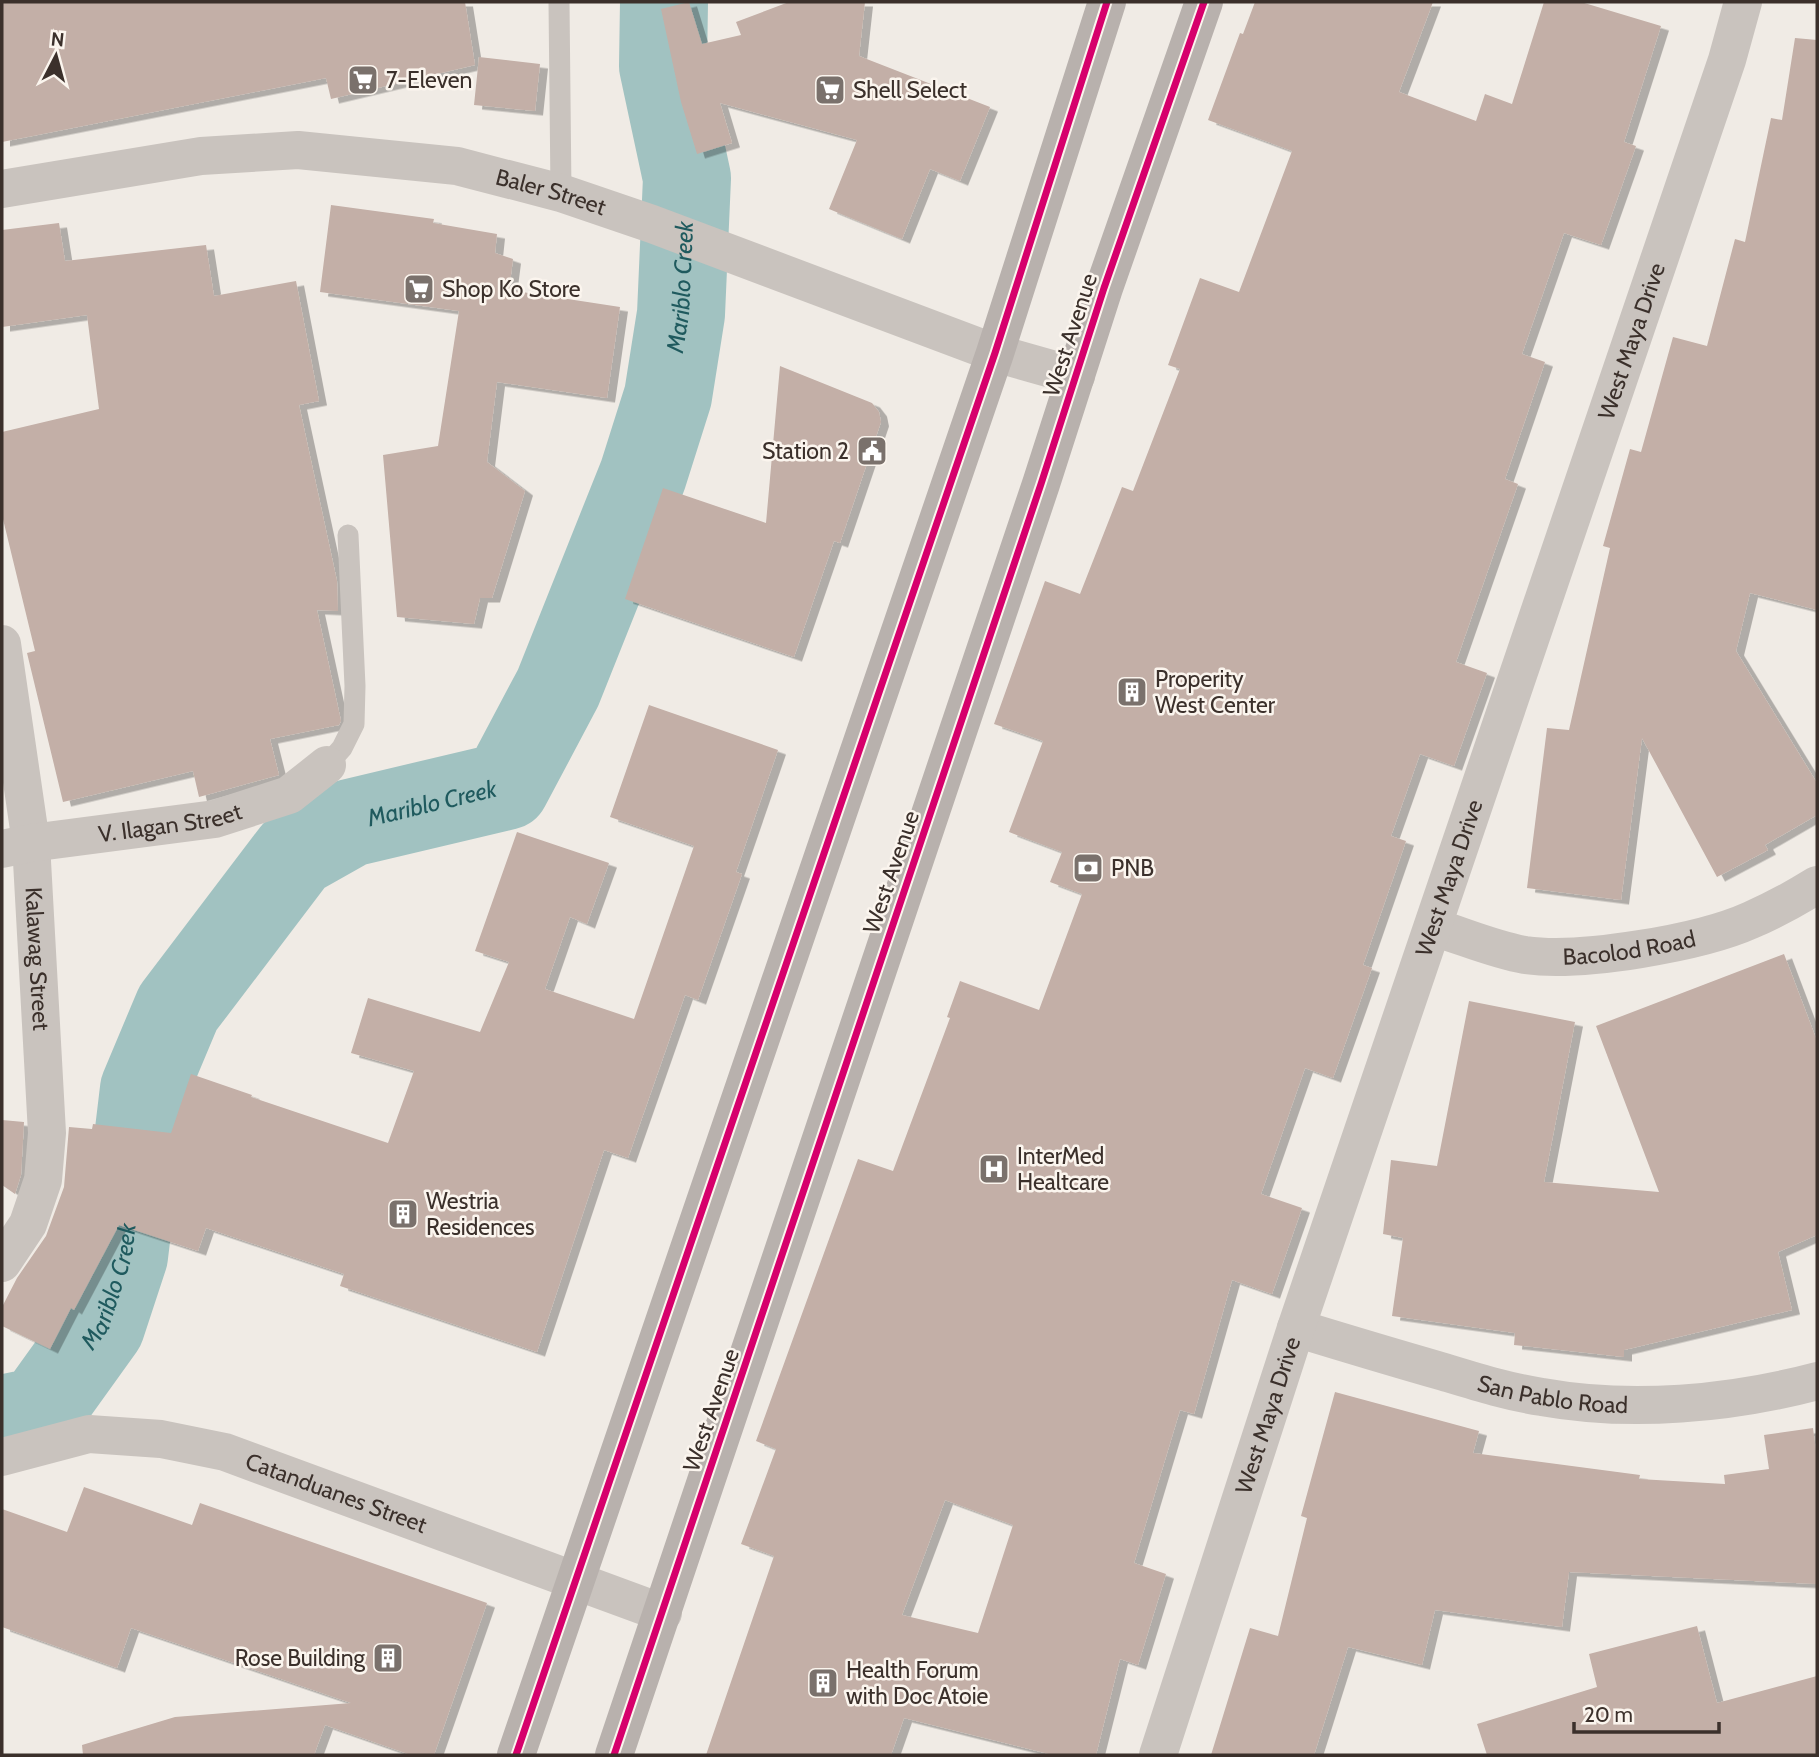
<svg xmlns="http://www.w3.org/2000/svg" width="1819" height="1757" viewBox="0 0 1819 1757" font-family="Cabin,sans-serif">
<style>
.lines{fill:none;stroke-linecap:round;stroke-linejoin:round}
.river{stroke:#a1c2c1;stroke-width:88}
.building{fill:#c3afa7;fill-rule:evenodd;filter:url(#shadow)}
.service{stroke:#c9c3be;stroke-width:21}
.minor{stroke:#c9c3be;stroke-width:38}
.tertiary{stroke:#c9c3be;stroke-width:38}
.primary{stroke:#b8b1ad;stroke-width:38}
.cycleway-casing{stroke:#fbf5ee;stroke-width:11}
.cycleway{stroke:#d6006c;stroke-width:7}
.labels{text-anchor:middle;stroke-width:5;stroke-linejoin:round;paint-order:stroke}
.poi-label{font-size:23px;fill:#3b302b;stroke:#fbf5ee;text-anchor:start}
.street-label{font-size:23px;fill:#3b302b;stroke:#fbf5ee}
.water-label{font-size:24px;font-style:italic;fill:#1f5a5e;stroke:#fbf5ee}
</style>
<defs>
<filter id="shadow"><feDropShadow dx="8" dy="4.5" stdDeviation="0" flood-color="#0004"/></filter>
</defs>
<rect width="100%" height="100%" fill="#f0ebe5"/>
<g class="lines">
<path class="river" id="s1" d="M2,1419L40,1411L101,1326L124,1256L144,1089L178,1008L295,854L350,823L506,786L558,688L643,475L668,396L681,314L687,178L663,66L664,2"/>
</g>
<path class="building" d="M2,2H465L475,65L331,99L326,78L2,142Z
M689,2L702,44L741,35L736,22L789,2H865L859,56L990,107L960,181L930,169L902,239L829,209L857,140L720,103L732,143L697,154L681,102L661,9Z
M1255,2H1433L1399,92L1476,121L1485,94L1512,104L1544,2H1581L1661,26L1624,142L1636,146L1601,245L1564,233L1522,354L1545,362L1505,479L1518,484L1456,662L1487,673L1454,766L1420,754L1391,836L1406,841L1363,965L1372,968L1333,1078L1305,1068L1261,1194L1302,1208L1272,1294L1232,1280L1194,1414L1180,1410L1134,1563L1166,1574L1138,1665L1120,1659L1096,1755H1053L904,1718L891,1755H706L774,1556L741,1544L776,1449L756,1441L858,1159L893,1171L950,1018L947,1017L960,981L1039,1010L1082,894L1050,882L1062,852L1009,832L1043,741L994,724L1045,581L1080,594L1122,487L1133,491L1180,369L1168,365L1200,278L1239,292L1292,151L1208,120L1240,33L1243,34ZM945,1500L1013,1525L978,1633L902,1615Z
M1795,38L1817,40V610L1750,593L1736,651L1817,783V815L1765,845L1768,850L1717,877L1642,738L1621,900L1527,888L1547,728L1569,730L1610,548L1603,546L1630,449L1641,452L1673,337L1707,346L1735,239L1745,242L1771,118L1782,120Z
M479,57L540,64L535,111L474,105Z
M331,205L434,219L433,223L497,234L495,253L513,259L509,290L620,307L607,398L497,382L487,462L525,491L492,598H480L474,624L397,617L383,455L438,446L459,311L320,292Z
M59,223L65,261L206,245L214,296L296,281L319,401L299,405L337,581L338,611L317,610L341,721L339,725L270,739L279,775L199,797L193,771L63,802L27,653L35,651L2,515V432L99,409L87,315L2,327V230Z
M780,366L872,403L879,412L881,422L840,543L834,541L794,657L625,599L663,488L766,523Z
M649,705L778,750L736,872L742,874L698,1000L685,995L628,1158L604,1150L537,1352L340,1286L344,1274L206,1228L198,1251L119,1225L74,1310L71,1308L50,1349L2,1326V1307L17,1278L46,1236L64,1187L69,1127L92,1129L93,1124L171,1133L191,1074L252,1095L251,1097L388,1143L414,1071L351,1053L368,998L480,1032L509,962L475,951L517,832L609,863L587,924L570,917L545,989L634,1019L694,846L610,817Z
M1784,954L1817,1041V1235L1778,1252L1792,1310L1624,1350V1357L1514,1345L1515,1333L1392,1316L1403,1238L1383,1234L1391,1160L1437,1166L1469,1001L1575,1022L1544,1182L1659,1192L1596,1026Z
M2,1120L24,1122L21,1175L15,1194L2,1185Z
M1335,1392L1479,1431L1473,1453L1640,1475L1639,1479L1725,1484L1724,1475L1769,1469L1764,1435L1813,1428L1817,1459V1584L1569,1572L1562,1627L1435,1610L1422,1665L1348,1647L1314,1755H1211L1250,1628L1278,1636L1307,1518L1301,1516Z
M84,1487L192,1525L200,1503L487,1603L434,1755H411L325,1725L314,1755H83L82,1745L175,1717L351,1703L131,1628L117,1668L2,1627V1509L67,1532Z
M1697,1626L1717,1703L1817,1676V1755H1487L1477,1724L1597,1687L1589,1654Z"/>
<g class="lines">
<path class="service" d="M559,2L561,193
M327,765L342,748L354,724L355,686L348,535"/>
<g class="minor">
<path id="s2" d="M2,644L31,843L47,1133L43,1180L28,1224L2,1263"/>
<path id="s3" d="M2,849L31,843L215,819L289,795L327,765"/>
<path id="s4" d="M1433,927C1463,936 1495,950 1525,955C1581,963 1700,943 1751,920C1774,910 1796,898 1817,885"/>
<path id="s5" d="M1296,1328C1345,1343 1395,1358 1444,1372C1477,1382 1509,1392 1542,1397C1631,1413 1731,1404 1817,1381"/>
<path id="s6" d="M2,1457L89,1434L161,1439L225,1452L663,1613"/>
<path id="s7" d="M1158,1755L1296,1328L1727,60L1743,2"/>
</g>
<path class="tertiary" id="s8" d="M2,189L201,156L298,150L457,166L561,193L652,224L995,353L1076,376"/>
<path class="primary" d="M516,1755L995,353L1107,2
M614,1755L1041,484L1104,288L1204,2"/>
<g class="cycleway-casing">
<path id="cycleway" d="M516,1755L995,353L1107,2
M614,1755L1041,484L1104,288L1204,2"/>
</g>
<use href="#cycleway" class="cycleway"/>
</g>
<defs>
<g id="supermarket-square" transform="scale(1.575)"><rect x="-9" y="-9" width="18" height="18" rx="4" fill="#7a716c" stroke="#fbf5ee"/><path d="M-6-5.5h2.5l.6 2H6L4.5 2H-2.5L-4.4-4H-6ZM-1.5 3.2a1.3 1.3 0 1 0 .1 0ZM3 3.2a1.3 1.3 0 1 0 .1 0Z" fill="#fff"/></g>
<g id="civic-square" transform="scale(1.575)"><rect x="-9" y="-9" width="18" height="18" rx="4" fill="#7a716c" stroke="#fbf5ee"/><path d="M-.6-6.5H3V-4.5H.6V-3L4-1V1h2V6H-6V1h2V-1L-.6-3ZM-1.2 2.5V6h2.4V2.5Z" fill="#fff"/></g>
<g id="building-square" transform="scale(1.575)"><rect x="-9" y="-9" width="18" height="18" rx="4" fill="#7a716c" stroke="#fbf5ee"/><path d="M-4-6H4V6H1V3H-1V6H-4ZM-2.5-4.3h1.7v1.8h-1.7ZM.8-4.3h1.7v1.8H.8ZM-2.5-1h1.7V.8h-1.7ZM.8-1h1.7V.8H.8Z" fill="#fff"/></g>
<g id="bank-square" transform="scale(1.575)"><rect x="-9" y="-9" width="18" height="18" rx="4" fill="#7a716c" stroke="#fbf5ee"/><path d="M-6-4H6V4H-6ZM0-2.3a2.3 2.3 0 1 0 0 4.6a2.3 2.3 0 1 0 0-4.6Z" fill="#fff"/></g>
<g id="hospital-square" transform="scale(1.575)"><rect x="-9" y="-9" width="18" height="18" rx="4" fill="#7a716c" stroke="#fbf5ee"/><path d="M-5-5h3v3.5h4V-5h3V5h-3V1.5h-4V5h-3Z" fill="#fff"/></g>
</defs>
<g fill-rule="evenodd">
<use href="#supermarket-square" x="363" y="80"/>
<use href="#supermarket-square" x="830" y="90"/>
<use href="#supermarket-square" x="419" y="289"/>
<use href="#civic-square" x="872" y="451"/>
<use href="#building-square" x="1132" y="692"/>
<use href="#bank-square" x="1088" y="868"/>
<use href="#hospital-square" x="994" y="1169"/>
<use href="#building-square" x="403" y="1214"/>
<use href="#building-square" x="388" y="1658"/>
<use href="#building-square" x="823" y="1683"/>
</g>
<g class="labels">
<g class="poi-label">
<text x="386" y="88">7-Eleven</text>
<text x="853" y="98">Shell Select</text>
<text x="442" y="297">Shop Ko Store</text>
<text x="849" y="459" text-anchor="end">Station 2</text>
<text x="1155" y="687">Properity<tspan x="1155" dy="26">West Center</tspan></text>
<text x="1111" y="876">PNB</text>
<text x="1017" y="1164">InterMed<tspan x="1017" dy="26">Healtcare</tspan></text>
<text x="426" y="1209">Westria<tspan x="426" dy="26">Residences</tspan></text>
<text x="365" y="1666" text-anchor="end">Rose Building</text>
<text x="846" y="1678">Health Forum<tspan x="846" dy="26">with Doc Atoie</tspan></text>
</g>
<g class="street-label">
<text dy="8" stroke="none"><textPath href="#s8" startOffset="556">Baler Street</textPath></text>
<text transform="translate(1070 335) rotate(-72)" y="8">West Avenue</text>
<text dy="8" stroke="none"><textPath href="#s7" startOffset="1491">West Maya Drive</textPath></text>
<text dy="8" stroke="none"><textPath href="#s3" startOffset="170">V. Ilagan Street</textPath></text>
<text transform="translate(891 872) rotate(-71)" y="8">West Avenue</text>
<text dy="8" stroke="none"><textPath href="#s7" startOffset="924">West Maya Drive</textPath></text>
<text dy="8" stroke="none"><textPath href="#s4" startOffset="201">Bacolod Road</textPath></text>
<text dy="8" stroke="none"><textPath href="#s2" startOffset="317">Kalawag Street</textPath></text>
<text dy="8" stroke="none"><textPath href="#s5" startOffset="266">San Pablo Road</textPath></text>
<text transform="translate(711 1410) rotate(-71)" y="8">West Avenue</text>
<text dy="8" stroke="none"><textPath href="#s7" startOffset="357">West Maya Drive</textPath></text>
<text dy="8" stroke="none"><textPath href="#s6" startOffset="346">Catanduanes Street</textPath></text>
</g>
<g class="water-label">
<text dy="8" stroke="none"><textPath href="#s1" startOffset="1423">Mariblo Creek</textPath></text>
<text dy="8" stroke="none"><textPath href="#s1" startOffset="814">Mariblo Creek</textPath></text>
<text dy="8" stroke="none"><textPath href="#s1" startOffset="184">Mariblo Creek</textPath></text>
</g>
</g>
<rect width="1819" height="1757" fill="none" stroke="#3b302b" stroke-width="7"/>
<g transform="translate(56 56) rotate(6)" stroke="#fbf5ee" stroke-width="5" paint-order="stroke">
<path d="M0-5L12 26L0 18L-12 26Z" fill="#3b302b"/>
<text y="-10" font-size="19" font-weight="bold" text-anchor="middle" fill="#3b302b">N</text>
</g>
<path d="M1574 1722v10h145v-10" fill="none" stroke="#3b302b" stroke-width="3.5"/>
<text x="1584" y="1722" font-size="21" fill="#3b302b" stroke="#fbf5ee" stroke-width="5" paint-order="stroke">20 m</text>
</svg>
